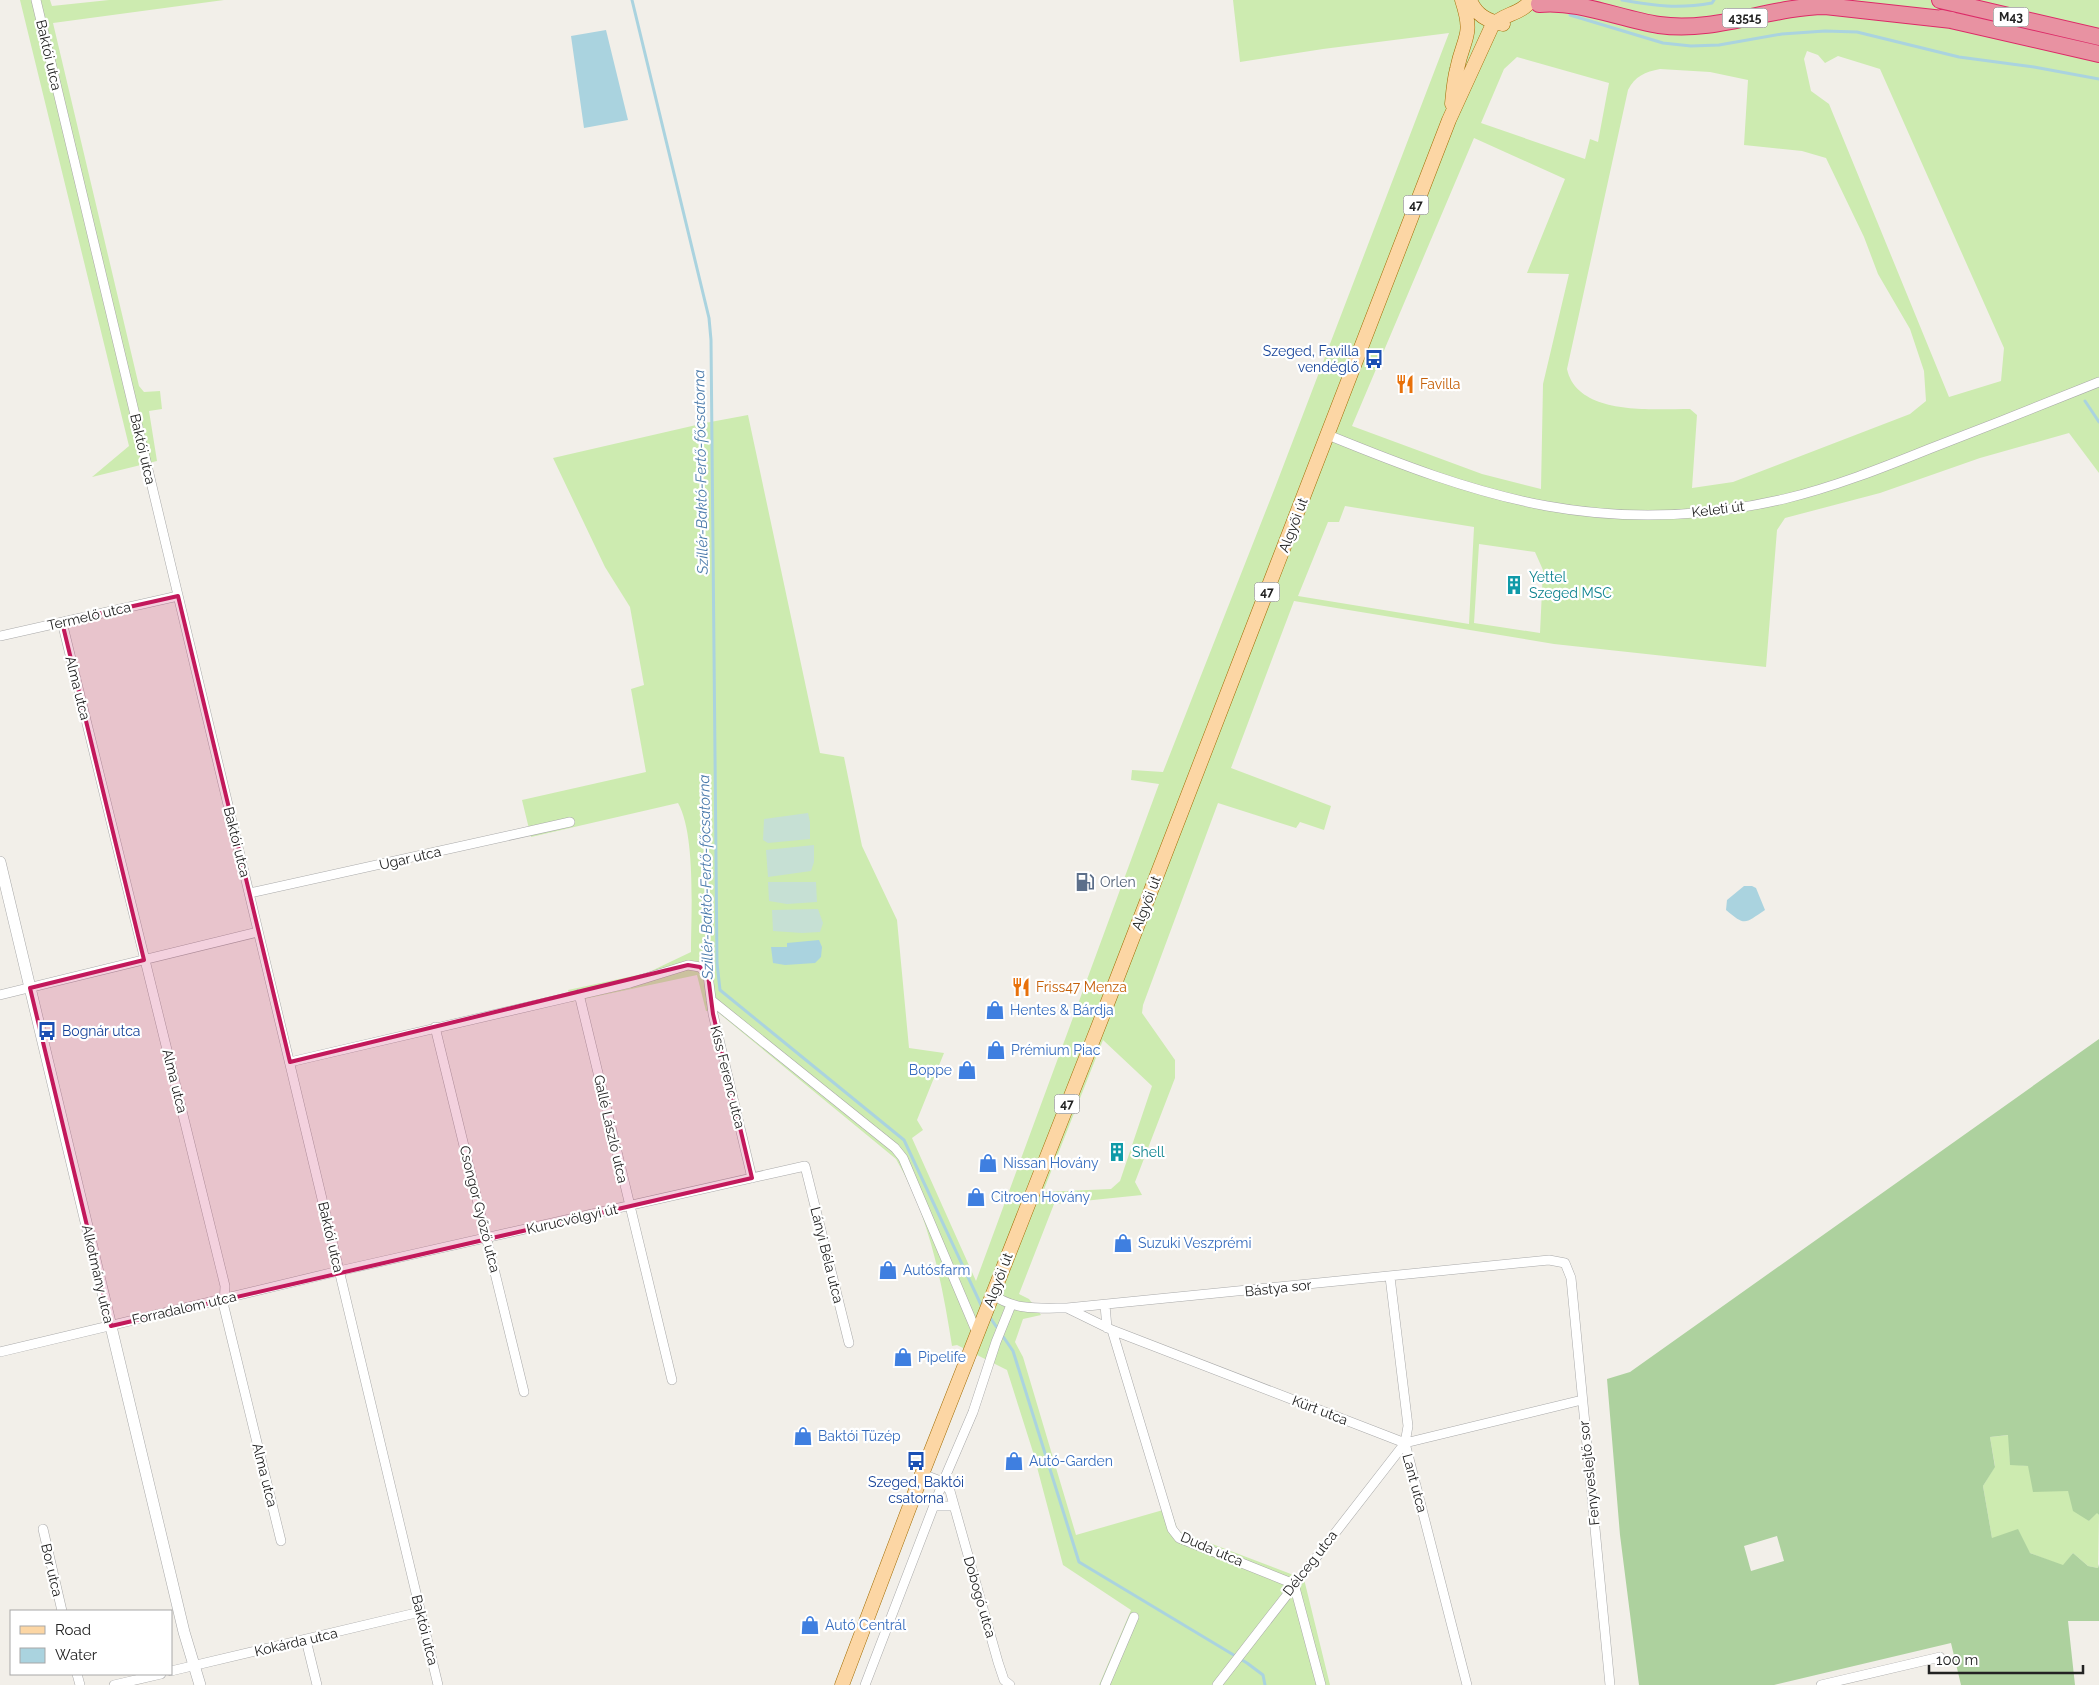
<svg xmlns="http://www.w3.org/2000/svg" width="2099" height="1685" viewBox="0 0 2099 1685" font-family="Raleway,sans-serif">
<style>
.grass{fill:#cdebb0;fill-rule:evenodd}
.forest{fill:#add19e;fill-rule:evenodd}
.wetland{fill:#c6e0d4}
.water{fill:#aad3df}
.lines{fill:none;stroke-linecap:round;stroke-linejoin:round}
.stream{stroke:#aad3df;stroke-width:3}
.minor-casing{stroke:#a9a9a9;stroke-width:10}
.tertiary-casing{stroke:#a9a9a9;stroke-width:12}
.primary-casing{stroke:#a06b00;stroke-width:15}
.motorway-casing{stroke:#dc2a67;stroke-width:18}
.minor{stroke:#fff;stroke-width:9}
.tertiary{stroke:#fff;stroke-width:11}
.primary{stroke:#fcd6a4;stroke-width:14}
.motorway{stroke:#e892a2;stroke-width:16}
.marked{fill:#c2185b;fill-opacity:0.2;stroke:#c2185b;stroke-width:4;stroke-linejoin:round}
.labels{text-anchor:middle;stroke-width:4.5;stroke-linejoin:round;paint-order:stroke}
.shield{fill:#fff;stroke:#646464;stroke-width:1}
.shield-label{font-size:12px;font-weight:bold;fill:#222}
.street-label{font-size:14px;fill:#222;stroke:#fff}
.transit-label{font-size:14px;fill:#164399;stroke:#fff;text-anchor:end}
.food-label{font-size:14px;fill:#c56008;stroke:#fff;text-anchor:start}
.culture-label{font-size:14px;fill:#0d838f;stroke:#fff;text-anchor:start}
.service-label{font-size:14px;fill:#4e5e75;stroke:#fff;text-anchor:start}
.shop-label{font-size:14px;fill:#366cbe;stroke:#fff;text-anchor:start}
.water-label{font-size:15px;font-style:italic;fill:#4a7aab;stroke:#fff}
</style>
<rect width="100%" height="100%" fill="#f2efe9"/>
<path class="grass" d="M20,0H50L52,6L109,0H224L53,23L139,386L144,392L160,391L162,409L149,411L157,461L92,477L129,446Z
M1233,0H2099V473L2069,433L1980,458L1880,493L1785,518L1777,530L1766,667L1554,644L1294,601L1231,768L1331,806L1324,830L1300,822L1296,828L1218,803L1143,1005L1142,1013L1175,1060V1078L1135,1182L1142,1195L1054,1204L1019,1294L1029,1299L1041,1315L1023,1319L1015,1342L1023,1357L1076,1535L1170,1508L1178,1531L1304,1579L1330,1685H1099L1131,1610L1063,1565L1033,1452L1007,1370L957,1345L952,1346C942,1282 929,1215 896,1159L715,1010L706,1011L697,975L570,1002L568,990L647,973L691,952C691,914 696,835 678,803L531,837L522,800L646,772L631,689L644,685L630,607L605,567L553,458L705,423L748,415L820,753L844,757L862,846L897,920L909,1048L944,1053L917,1120L923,1130L912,1138L976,1281L1159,784L1131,780L1132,770L1163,772L1276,485L1449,33L1323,49L1240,62ZM1807,51L1818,55L1825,63L1838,56L1880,69L2004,348L2001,381L1949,397L1829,104L1811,91L1804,59ZM1517,57L1609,83L1598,142L1590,139L1585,159L1481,123L1504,69ZM1660,69L1710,72L1748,80L1744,145L1802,151L1826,158L1864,237L1878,274L1910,329L1924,371L1926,401L1910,414L1733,482L1692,488L1697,415L1690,409C1653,409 1577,416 1567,369L1628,90C1635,76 1645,72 1660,69ZM1474,138L1565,179L1527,273L1569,274L1543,384L1541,489L1482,474L1352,426ZM1345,506L1474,527L1469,624L1298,596L1328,522H1339ZM1479,544L1535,552L1543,570L1540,633L1474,623ZM1103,1040L1152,1086L1120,1181L1111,1189L1043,1192Z
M2009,1435L2010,1464L2028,1466L2068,1491L2089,1521L2097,1512L2099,1515L2098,1568L2088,1566L2073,1553L2063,1566L1992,1538L1983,1486L1995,1466L1990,1437Z"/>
<path class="forest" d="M2099,1039V1515L2097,1513L2089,1521L2073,1511L2068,1491L2033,1492L2028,1466L2010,1465L2008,1435L1990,1437L1995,1467L1983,1486L1992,1538L2018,1529L2030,1553L2063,1565L2073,1553L2088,1566L2098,1568L2099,1564V1621H2068L2075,1685H1961L1951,1643L1774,1685H1639L1620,1535L1607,1379L1630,1372ZM1777,1536L1784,1561L1751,1571L1744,1546Z"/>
<path class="wetland" d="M808,813L810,822V839L768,843L763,840L764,819Z
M814,845V862L811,871L768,877L766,850Z
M768,882H816L817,902L787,904L769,901Z
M818,909L823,923L820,932L802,933L773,931L772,910Z"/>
<path class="water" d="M606,30L628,120L584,128L571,36Z
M1744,886H1752L1756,888L1765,910C1745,923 1746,927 1726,910L1727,900Z
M819,940L822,947L821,957L815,963L785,965L773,963L771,947H787V943Z"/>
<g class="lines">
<path class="stream" d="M632,0L709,318L711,340L717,963L720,990L904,1140L982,1307
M1622,0C1656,6 1678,9 1712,3L1714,0
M1570,15L1663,43L1691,46L1719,45L1782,34L1825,31L1857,32L1959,57L2034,67L2099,79
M2085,401L2099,422
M989,1316L1013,1351L1079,1562L1247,1663L1263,1675L1265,1685"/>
<g class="minor-casing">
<path id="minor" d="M36,0L438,1685
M1328,435C1399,464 1471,492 1547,506C1625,520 1707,517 1784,499C1834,487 1882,468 1929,449C1986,427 2042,405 2099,382
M62,622L225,1286L224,1307L281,1541
M0,636L178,596
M250,893L570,822
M579,994L672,1380
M0,995L258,932
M711,1000L895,1148L903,1158L977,1333
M435,1027L524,1392
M290,1062L630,983L688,965L700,967L708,975L713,1014L752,1178
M1390,1277L1408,1426L1405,1443L1467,1685
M992,1294C1014,1311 1041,1308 1067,1308L1549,1260L1565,1263L1571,1278L1610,1685
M1105,1305L1107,1328
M1067,1308L1112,1330L1405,1443L1582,1400
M1112,1330L1172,1529L1179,1538L1294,1584L1321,1685
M0,1352L339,1271L805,1166L849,1343
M922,1474L943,1482L950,1491L998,1662L1004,1680L1010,1685
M934,1506H954
M43,1529L62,1611
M306,1640L317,1685
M171,1671L420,1612
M77,1674L80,1685
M114,1685L161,1674
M865,1685L943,1482L973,1412L996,1342L1011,1305
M1105,1685L1134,1617
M1217,1685L1405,1443
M1821,1685L1940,1657"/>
</g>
<g class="tertiary-casing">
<path id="tertiary" d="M0,862L184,1632L200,1685"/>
</g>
<g class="primary-casing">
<path id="primary" d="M1470,0C1476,15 1487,21 1503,24
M1452,104C1453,93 1454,80 1457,69C1464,35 1474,37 1462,0
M842,1685L922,1474L1104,1012L1449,120L1492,26C1503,13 1521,15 1531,0"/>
</g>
<g class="motorway-casing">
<path id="motorway" d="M1940,0L2099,37
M1539,4C1579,0 1620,19 1659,25C1716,33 1769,7 1825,6L1952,20
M1942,18L2099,54"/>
</g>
<use href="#minor" class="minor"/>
<use href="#tertiary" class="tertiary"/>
<use href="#primary" class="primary"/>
<use href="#motorway" class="motorway"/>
</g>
<path class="marked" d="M178,596L290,1062L688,965L700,967L708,975L713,1014L752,1178L111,1326L30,988L144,960L62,622Z"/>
<defs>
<g id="bus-bare" transform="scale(1.5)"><path d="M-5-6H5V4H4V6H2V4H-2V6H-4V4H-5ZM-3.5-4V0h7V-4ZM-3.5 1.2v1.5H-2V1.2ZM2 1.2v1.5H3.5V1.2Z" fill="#1a4fb4" stroke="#fff" stroke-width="2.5" paint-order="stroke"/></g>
<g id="restaurant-bare" transform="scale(1.5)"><path d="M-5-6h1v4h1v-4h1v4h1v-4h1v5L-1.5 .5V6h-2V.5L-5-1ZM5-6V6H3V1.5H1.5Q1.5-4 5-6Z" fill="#e8710a" stroke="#fff" stroke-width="2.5" paint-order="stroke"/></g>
<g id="building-bare" transform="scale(1.5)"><path d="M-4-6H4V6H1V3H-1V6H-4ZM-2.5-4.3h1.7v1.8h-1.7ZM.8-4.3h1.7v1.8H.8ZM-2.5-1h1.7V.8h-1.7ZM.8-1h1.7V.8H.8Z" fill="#0f9aa8" stroke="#fff" stroke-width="2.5" paint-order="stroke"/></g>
<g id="fuel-bare" transform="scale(1.5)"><path d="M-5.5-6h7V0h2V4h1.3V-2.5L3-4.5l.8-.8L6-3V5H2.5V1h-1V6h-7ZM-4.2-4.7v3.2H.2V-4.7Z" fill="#5c6f8a" stroke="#fff" stroke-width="2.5" paint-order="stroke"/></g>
<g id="shop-bare" transform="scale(1.5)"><path d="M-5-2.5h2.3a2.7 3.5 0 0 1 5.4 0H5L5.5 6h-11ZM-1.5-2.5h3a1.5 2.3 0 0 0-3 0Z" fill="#3f7fe0" stroke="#fff" stroke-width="2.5" paint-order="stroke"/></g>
</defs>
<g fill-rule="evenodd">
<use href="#bus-bare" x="1374" y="359"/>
<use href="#restaurant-bare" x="1405" y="384"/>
<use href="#building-bare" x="1514" y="585"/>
<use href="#fuel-bare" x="1085" y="882"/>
<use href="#restaurant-bare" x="1021" y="987"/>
<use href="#shop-bare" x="995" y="1010"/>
<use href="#bus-bare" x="47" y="1031"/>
<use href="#shop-bare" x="996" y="1050"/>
<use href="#shop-bare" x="967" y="1070"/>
<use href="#building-bare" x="1117" y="1152"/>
<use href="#shop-bare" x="988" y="1163"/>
<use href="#shop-bare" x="976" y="1197"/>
<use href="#shop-bare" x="1123" y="1243"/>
<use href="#shop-bare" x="888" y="1270"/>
<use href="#shop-bare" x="903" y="1357"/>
<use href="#shop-bare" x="803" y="1436"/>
<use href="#bus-bare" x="916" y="1461"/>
<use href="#shop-bare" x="1014" y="1461"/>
<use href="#shop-bare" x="810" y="1625"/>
</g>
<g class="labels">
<g class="shield">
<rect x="1993.5" y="7.5" width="35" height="19" rx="4"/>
<rect x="1722.5" y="8.5" width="45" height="19" rx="4"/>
<rect x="1403.5" y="195.5" width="25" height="19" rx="4"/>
<rect x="1254.5" y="582.5" width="25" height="19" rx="4"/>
<rect x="1054.5" y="1094.5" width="25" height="19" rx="4"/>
</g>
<g class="shield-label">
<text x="2011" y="21">M43</text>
<text x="1745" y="22">43515</text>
<text x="1416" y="209">47</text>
<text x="1267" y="596">47</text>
<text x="1067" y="1108">47</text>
</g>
<g class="street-label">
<text transform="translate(49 55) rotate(77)" y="5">Baktói utca</text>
<text transform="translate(143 449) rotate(77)" y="5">Baktói utca</text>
<text transform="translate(1718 509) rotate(-7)" y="5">Keleti út</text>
<text transform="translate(1293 525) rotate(-69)" y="5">Algyői út</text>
<text transform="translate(89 616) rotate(-13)" y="5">Termelő utca</text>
<text transform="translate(78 688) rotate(76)" y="5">Alma utca</text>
<text transform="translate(237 842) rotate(76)" y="5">Baktói utca</text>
<text transform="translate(410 858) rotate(-13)" y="5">Ugar utca</text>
<text transform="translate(1146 903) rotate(-69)" y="5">Algyői út</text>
<text transform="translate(728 1077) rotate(76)" y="5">Kiss Ferenc utca</text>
<text transform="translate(175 1081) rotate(76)" y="5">Alma utca</text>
<text transform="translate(611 1129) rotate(77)" y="5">Gallé László utca</text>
<text transform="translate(480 1209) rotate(76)" y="5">Csongor Győző utca</text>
<text transform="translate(572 1219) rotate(-13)" y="5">Kurucvölgyi út</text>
<text transform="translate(331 1237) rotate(77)" y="5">Baktói utca</text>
<text transform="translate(827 1255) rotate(76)" y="5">Lányi Béla utca</text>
<text transform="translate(98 1274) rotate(77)" y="5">Alkotmány utca</text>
<text transform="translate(998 1280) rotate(-69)" y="5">Algyői út</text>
<text transform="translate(1278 1288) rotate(-6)" y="5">Bástya sor</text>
<text transform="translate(184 1308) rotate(-13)" y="5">Forradalom utca</text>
<text transform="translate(1320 1410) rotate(21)" y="5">Kürt utca</text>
<text transform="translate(1589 1473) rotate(-96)" y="5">Fenyveslejtő sor</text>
<text transform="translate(265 1475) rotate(76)" y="5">Alma utca</text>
<text transform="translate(1415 1483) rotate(75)" y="5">Lant utca</text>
<text transform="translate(1212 1549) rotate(23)" y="5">Duda utca</text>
<text transform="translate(1310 1563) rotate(-52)" y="5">Délceg utca</text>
<text transform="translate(52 1570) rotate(77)" y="5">Bor utca</text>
<text transform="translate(980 1597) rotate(74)" y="5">Dobogó utca</text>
<text transform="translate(425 1630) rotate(76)" y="5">Baktói utca</text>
<text transform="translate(296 1642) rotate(-13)" y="5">Kokárda utca</text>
</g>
<g class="transit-label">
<text x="1359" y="356">Szeged, Favilla<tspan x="1359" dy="16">vendéglő</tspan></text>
<text x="62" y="1036" text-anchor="start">Bognár utca</text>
<text x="916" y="1487" text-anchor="middle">Szeged, Baktói<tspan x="916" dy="16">csatorna</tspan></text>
</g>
<g class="food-label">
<text x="1420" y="389">Favilla</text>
<text x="1036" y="992">Friss47 Menza</text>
</g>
<g class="culture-label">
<text x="1529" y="582">Yettel<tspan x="1529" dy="16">Szeged MSC</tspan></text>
<text x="1132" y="1157">Shell</text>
</g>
<g class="service-label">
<text x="1100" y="887">Orlen</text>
</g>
<g class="shop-label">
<text x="1010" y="1015">Hentes &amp; Bárdja</text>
<text x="1011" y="1055">Prémium Piac</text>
<text x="952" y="1075" text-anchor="end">Boppe</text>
<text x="1003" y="1168">Nissan Hovány</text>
<text x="991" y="1202">Citroen Hovány</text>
<text x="1138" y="1248">Suzuki Veszprémi</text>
<text x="903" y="1275">Autósfarm</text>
<text x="918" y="1362">Pipelife</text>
<text x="818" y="1441">Baktói Tüzép</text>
<text x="1029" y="1466">Autó-Garden</text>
<text x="825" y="1630">Autó Centrál</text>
</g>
<g class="water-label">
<text transform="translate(701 472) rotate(-91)" y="5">Szillér-Baktó-Fertő-főcsatorna</text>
<text transform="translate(706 877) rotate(-91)" y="5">Szillér-Baktó-Fertő-főcsatorna</text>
</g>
</g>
<rect x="10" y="1610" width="162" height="65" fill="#ffffff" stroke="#a7a7a7"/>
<rect x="20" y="1626" width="25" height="8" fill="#fcd6a4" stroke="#a7a7a7"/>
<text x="55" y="1635" font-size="15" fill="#222222">Road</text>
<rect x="20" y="1648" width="25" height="15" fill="#aad3df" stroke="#a7a7a7"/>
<text x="55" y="1660" font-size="15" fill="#222222">Water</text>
<path d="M1929 1665v8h154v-8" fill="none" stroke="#222222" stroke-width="2.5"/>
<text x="1936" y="1665" font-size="15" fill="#222222" stroke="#ffffff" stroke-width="4" paint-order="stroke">100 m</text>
</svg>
